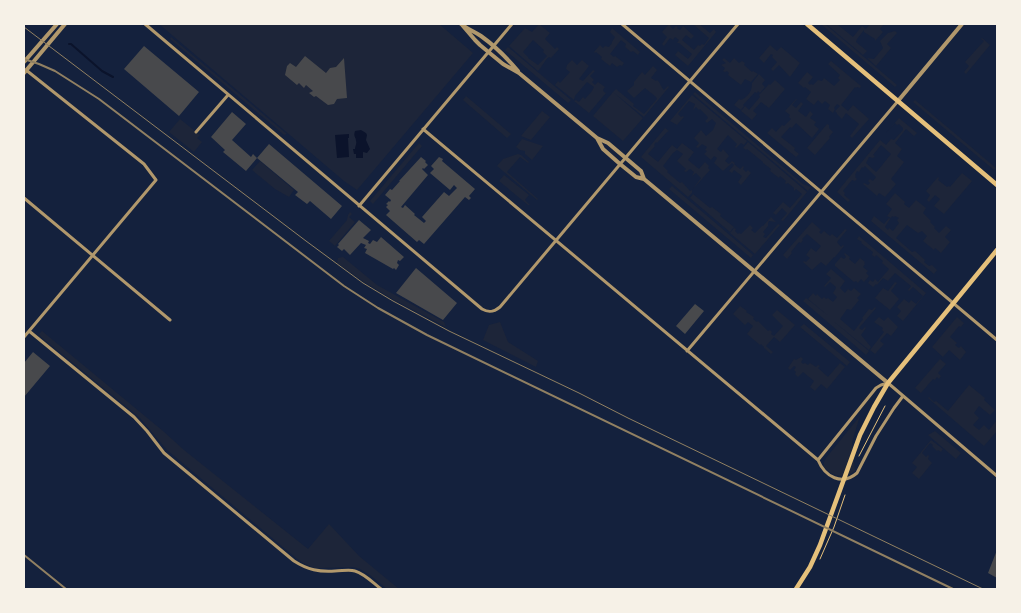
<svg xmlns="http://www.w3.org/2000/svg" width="1021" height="613" viewBox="0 0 1021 613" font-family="'Asap Condensed',sans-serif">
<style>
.green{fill:#1d2539;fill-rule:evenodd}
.water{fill:#0b132b}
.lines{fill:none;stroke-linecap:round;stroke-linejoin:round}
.stream{stroke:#0b132b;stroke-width:2}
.building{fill:#48494c}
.path{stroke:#e5c07b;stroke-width:1}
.minor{stroke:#b1986c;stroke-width:3}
.tertiary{stroke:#b1986c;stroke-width:4}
.secondary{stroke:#e5c07b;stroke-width:4.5}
.tram{stroke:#918062;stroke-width:1}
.rail{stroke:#918062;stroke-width:2}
</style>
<rect width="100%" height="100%" fill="#14213d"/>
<path class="green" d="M159,24H439L473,53L357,190L344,181Z
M539,24L550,33L545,39L555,49L557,47L559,49L551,58L549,57C544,61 542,67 538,71L509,46L525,28L532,32ZM533,40L544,50L543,52L547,56L538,65L528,58V57L523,52Z
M669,24H672L670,26L673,29L676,26L678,27L677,28L680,30L683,26L694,36L691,39L686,35L682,40L694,50L698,45L700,46L702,44L704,45L709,38L694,25L695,24H699L710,33L714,29L716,32L688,66L675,55L678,51L688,59L692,54L679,43H677L679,40L675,37L673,40L670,38L664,46L662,44L667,37L662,32Z
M822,24H825L897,85L895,87L822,25Z
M826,24H838V25L853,37L862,26L866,29L870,24H884L880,29L883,32L875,41V39L864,32V30L857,39L856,42L867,51L863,55Z
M612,28L640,52L638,55L633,51L631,52L625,47L626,44L621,40L610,54L614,57L615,56L624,63L622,66L620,65L617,67L612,63L610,66L601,59L602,57L596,52L595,53L594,52L600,45L603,48L605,46L609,47L612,43V42L615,37L610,32Z
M895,31L897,33L887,44L891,48L876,66L867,58L874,59L883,48L880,41L888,33Z
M171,37L287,134L284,135L170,39Z
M982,38L990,45L966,74L964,72L969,66L965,62L984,41L981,39Z
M770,45L777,51L781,47L800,63L790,77L779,65L773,71L771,69L777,62L772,57L773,55L771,54L764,63L759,58Z
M508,47L571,100L568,103L505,50Z
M724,58L730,63L734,58L739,63L742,61L745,63L744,65L752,72L753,71L758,74L751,82L745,79L741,85L728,75L729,73L727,71L725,72L723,71L725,68L721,65L726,63L722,60Z
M572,60L577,65L582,60L589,66L579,79L583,81L593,70L595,71L590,76L594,80L592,82L595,85L598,82L605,87L603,90L604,92L606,93L589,113L574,101L576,100L579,102L583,97L585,99L592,91L594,87L587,82L575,96L574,100L555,85L558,81L560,83L570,72L566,69L567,65Z
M831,61L861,86L860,88L857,87L856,88L855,87L841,105L848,111L853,105L869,119L852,138L850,136L859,124L846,113L842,119L837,114V113L835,111L840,106L837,104L834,108L835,109L833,113L828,109L830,105L825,101L822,104L818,100L814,105L806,99L811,92L805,87L804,88L798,83L807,72L813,77L808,83L810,85L811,84L813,85L818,80L822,81L824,78L834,86L840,80L838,78L840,75L828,64Z
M653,66L657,70L651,78L656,81L657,80C661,83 660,86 664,90L668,86L669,87L644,117L613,92L616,89L634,104L633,106L644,114L656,100L657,99L656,97L645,88L634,98L627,91L634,85V82L642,72L645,75Z
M759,74L765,80L762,84L765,87L760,93L758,91L757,93L755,92L743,105L744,106L741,110L734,105L739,99L741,100C749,96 752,91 752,83Z
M775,80L785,89L769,108L761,102L753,111L757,114L752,120L741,111L745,106L749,110L760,97L759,95L769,84L770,85Z
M613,92L643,118L623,141L593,116Z
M695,92L803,184L811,187L808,191L693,94Z
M692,95L747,141L744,145L741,143L736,148L735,147L737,144L728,135L717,149L721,152L723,149L729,156L725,161L729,164L732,161L735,163L734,164L740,169L743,166L744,167L743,169L746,172L748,170L751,173L741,185L738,182L742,176L734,170L732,173L729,171L734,165L732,163L723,171L714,163L717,158L714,156L711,160L704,154L707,151L705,150L707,147L702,144L698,148L696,147L699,143L694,138L701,130L706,136L713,130L716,123L712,119L707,123L705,121L708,118L707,116L700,109L699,110L696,107L693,110L695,104L689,101L678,114L681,117L683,116L684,117L677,125L670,121Z
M466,96L511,134L507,138L463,100Z
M796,99H797L792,105L796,108L801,102L803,104L798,111L806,117L810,111L813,114L810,118L816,122L814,125L819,129L812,138L796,123L792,128L790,127L781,137L795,148L794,150L799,154L796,157L767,133L772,128L776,132L782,125L784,126L791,119L789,117L790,115L785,111Z
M915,100L996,168L994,170L913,102Z
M542,111L550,117L531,140L521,136Z
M899,118L917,133L914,136L906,129L895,143L902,149L897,156L904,162L891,179L896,184L885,197L879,193L877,196L863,184L864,183L868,185L870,183L868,181L870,179L873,181L876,177L865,166L863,168L862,167L859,172L857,171L855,175L856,176L855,177L857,179L855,181L852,180L843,191L845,193L844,195L850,200L848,202L837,192L880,140L886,145L891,139L894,140L903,130V128L899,124L897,125L895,123L886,133ZM881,145L891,154L879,169L876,172L866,163L869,157L873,158L875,156L873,155Z
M180,119L200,135L197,138L202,142L194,152L169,132Z
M827,124L829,125V128L833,132L829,137L830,138L815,155L807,148Z
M665,128L669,131L667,132L657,143L656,142L654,145L655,146L648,154L658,162L672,145L677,149L682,143L694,152L688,160L699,169L705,162L709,166L708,168L710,170L692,190V193L688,197L641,157ZM677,150L683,154L677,161L686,169L684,171L686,172L690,169L694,172L692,176L696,173L701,178L692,190L690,191L682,182L680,183L667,172L668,171L663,166L673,153Z
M522,139L543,146L532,160L525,154V151L520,150L516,147Z
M748,142L807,192L783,221L781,220L787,213L782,208L776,215L773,213L783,202L790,208L802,194L796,189L794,191V188L788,183L786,184L785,183L786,181L780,176L779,178L770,171L771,169L763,163V162L747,149L746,150L743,148Z
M419,143L422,146L373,204L370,201Z
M518,154L521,155L529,162L528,163L520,157L507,172L538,199L537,200L497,166L503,159Z
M260,161L294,190L289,197L275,189L252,170Z
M962,173L972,181L944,214L934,206L940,199L935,195L929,202L927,200L930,195L926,191L938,177L939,178L938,180L947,187L949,186L950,187Z
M504,175L529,195L525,200L530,205H528L499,181Z
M672,186L753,255L751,258L669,189Z
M895,193L905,202L904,204L909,208L916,200L926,208L923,213L931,221L930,222L935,227L934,228L939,233L946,226L951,230L945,237L950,242L941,253L935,248L934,250L923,241L927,236L922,231L918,233L907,225L896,238L912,252L915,251L925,260L924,262L929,266L932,265L937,270L934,274L871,221L874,216L884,224L889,218L890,219L885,227L888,230L889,228L893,231L899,223L897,220L899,218L895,216L894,217L892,216L891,218L887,216L892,209L886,204Z
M693,194L710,208L712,207L721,214L720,216L734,227L730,232L690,198Z
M350,212L352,214L349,217L355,222L335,246L329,241L347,220L348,215Z
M771,217L776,222L769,221L768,223V226L763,232L765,234L763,237L766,238L778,224L780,225L755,254L730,233L734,228L736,229L735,231L738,234L739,233L741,234L750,225L753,228L751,230L755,233L762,226H763Z
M812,222L821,230L819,232L821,234L824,231L830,236L832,234L837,238L845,229L847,230L837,242L841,247L843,245L844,246L835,257H834L826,266L821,262L812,270L803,262L804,261L806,262L810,258L806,255L811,248L816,252L821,246L807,234L802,239L803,240L801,243L799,242L791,252L792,253L787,259L783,255Z
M859,236L926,293L903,321L897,316L901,311L897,307L904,299L909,303L911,300L916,304L923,296L913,287L909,291L908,290L911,286L895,273L888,281L883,278L877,285L876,284L873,287L868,283L870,280L873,282L875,279L878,282L889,269L882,263L883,261L876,255L875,257L872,255L873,252L861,243L862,242L857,239Z
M845,253L850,257L849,259L855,264L860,258L865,262L864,263L865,264L863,267L868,271L866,273L869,276L864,282L861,279L858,283L856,281L854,282L835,266V264L841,257L844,259L846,257L844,254Z
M343,257L377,285L444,322L446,327L394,300L364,282L337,263L338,258Z
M831,269L845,281L840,288L845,293L848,289L851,291L854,288L861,294L857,298L859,300L851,310L847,309L840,319L854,331L863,319L862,318L869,309L872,310L875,307L876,308L859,328L862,330L865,327L866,328L861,335L871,347L869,350L832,320L869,351L866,355L803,301L806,298L830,317L808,299L813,293L816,296L817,294L822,299L824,297L826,299L828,298L833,302L837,297L833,293L836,288V287L830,282L825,287L824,286L831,278L826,274Z
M895,282L897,283L891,291L899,299L890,310L875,298L883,288L888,291Z
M740,306L747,311L746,312L754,317L753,319L757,322L758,321L768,331L770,330L772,332L771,334L774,336L783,326L772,315L777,310L795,325L780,342L774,337L766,346L773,352L771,354L764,348V347L761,344L760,345L747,334L753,326L748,322L745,325L733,314Z
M879,317L884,321L888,317L898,327L891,336L887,333L880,341L884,344L875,354L870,350L884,332L882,330L883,328L874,322Z
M957,317L964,323L961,327L959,326L950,337L957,343L955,345L959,348L961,346L966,352L960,360L949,350L943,357L932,347Z
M500,322L508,342L538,361L536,367L483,340L489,325Z
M804,324L850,362L847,366L800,327Z
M42,331L163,431L184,450L308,549L329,524L359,556L399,589H387L370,575L360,569L353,567L322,568H314L303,563L296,558L167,450L140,418L41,337L39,334Z
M801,357L803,359L801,362L803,364L805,363L808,365L810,363L816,367L818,365L820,366L818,368L828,377L840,363L845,367L827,389L821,384L815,391L810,387L814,381L803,372L798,377L795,374L796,372L794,370L796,367L794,366L790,370L788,368L794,359L796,360Z
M940,359L946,364L938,373L941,376L939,379L937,377L935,380L933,379L921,393L915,388Z
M969,385L985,398L984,400L995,410L990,415L979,406L974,413L979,418L973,425L979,430L984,425L989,430L997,420V431L984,446L928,398L929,397L934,402L936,401L948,411Z
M860,416L852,442L855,471C843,479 833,477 824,467V462L826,458Z
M935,431L961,453L956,459L928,435Z
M931,440L943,449L941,452L938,450L937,451L932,446L933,445L930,443L922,453L926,457L928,455L929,456L928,459L932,463L919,479L912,473L917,467L912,463Z"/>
<path class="water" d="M361,130L366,133L367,135L366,140L370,149L367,153L363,152V158H356V154H354L353,149H355C355,147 357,143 356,141C356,137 353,137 355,131Z
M349,134V138H348L349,157L337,158L335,135Z"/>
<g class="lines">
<path class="stream" d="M69,44H71L102,71L113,77"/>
</g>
<path class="building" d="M144,46L199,92L179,116L124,69Z
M305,56L326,73L330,68L336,67L344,58L347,98L337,99L334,104L328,105L316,96L314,97L309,93L313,91L306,85L304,88L299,83L297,85L285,75L287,66L290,63L296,67Z
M232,112L246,124L232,140L251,157L253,154L257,158L246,171L223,152L225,150L211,137Z
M269,144L342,206L331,219L310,201L307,204L295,195L298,192L257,158Z
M421,157L426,161L425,162L428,165L424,169L423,168L422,169L428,175L401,207L403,208L405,205L415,214L414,215L424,223L426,221L422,217L444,192L449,196L457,188L454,185L450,190L430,173L434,169L431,166L439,157L443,159L442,161L475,189L469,196L471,198L469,200L465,197L424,244L419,240L417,242L386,215L390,211L386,207L388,205L386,204L389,201L390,202L391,200L385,195L390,189L392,190L400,181H399Z
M359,220L371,230L363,238L369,241L368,243L370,244L373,240L377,242L381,237L404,257L400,261L398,260L397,263L399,265L396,270L394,268L393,269L365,253L367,249L364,248L366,245L361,243L350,255L344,249L342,251L337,247L339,245L338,244Z
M416,268L457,303L443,320L396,293Z
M695,304L704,311L685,334L676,326Z
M33,352L50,366L24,397V363Z
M997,550V578L988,573Z"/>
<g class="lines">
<path class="path" d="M859,456L885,406
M820,559L834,527L845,495"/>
<path class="minor" d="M145,24L482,309C489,313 494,312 500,307L738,24
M622,24L997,340
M423,129L818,460C825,477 842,486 857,473L876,436L894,408L903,396
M196,132L228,95
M24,198L170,320
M359,206L512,24
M29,331L134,417L147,431L164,453L294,561C308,570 319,572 335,571C342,571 349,569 355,571C365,574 373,583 381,589
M24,337L156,180L144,164L26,70
M687,351L898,101
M818,460L876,388L881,385L888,383L997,476"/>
<path class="tertiary" d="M461,24C467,29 474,31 481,36C495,46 507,58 518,71
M463,26L475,40L480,45L503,64L519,73L597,138L608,143L641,171L644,179L888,383
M24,62L57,24
M24,73L65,24
M898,101L962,24
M597,138L603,149L620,164L636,177L644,179"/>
<path class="secondary" d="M807,24L997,185
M796,589L810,567L820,545L860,435L874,407L888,383L997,250"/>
<path class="tram" d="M24,27L306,241L363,283L393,301L449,331L579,393L628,418L983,589"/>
<path class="rail" d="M24,59L39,64L55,71L99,99L344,286L378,308L427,335L953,589
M24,555L66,589"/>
</g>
<rect width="1021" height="613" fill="none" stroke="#f6f1e7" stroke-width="50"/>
</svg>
